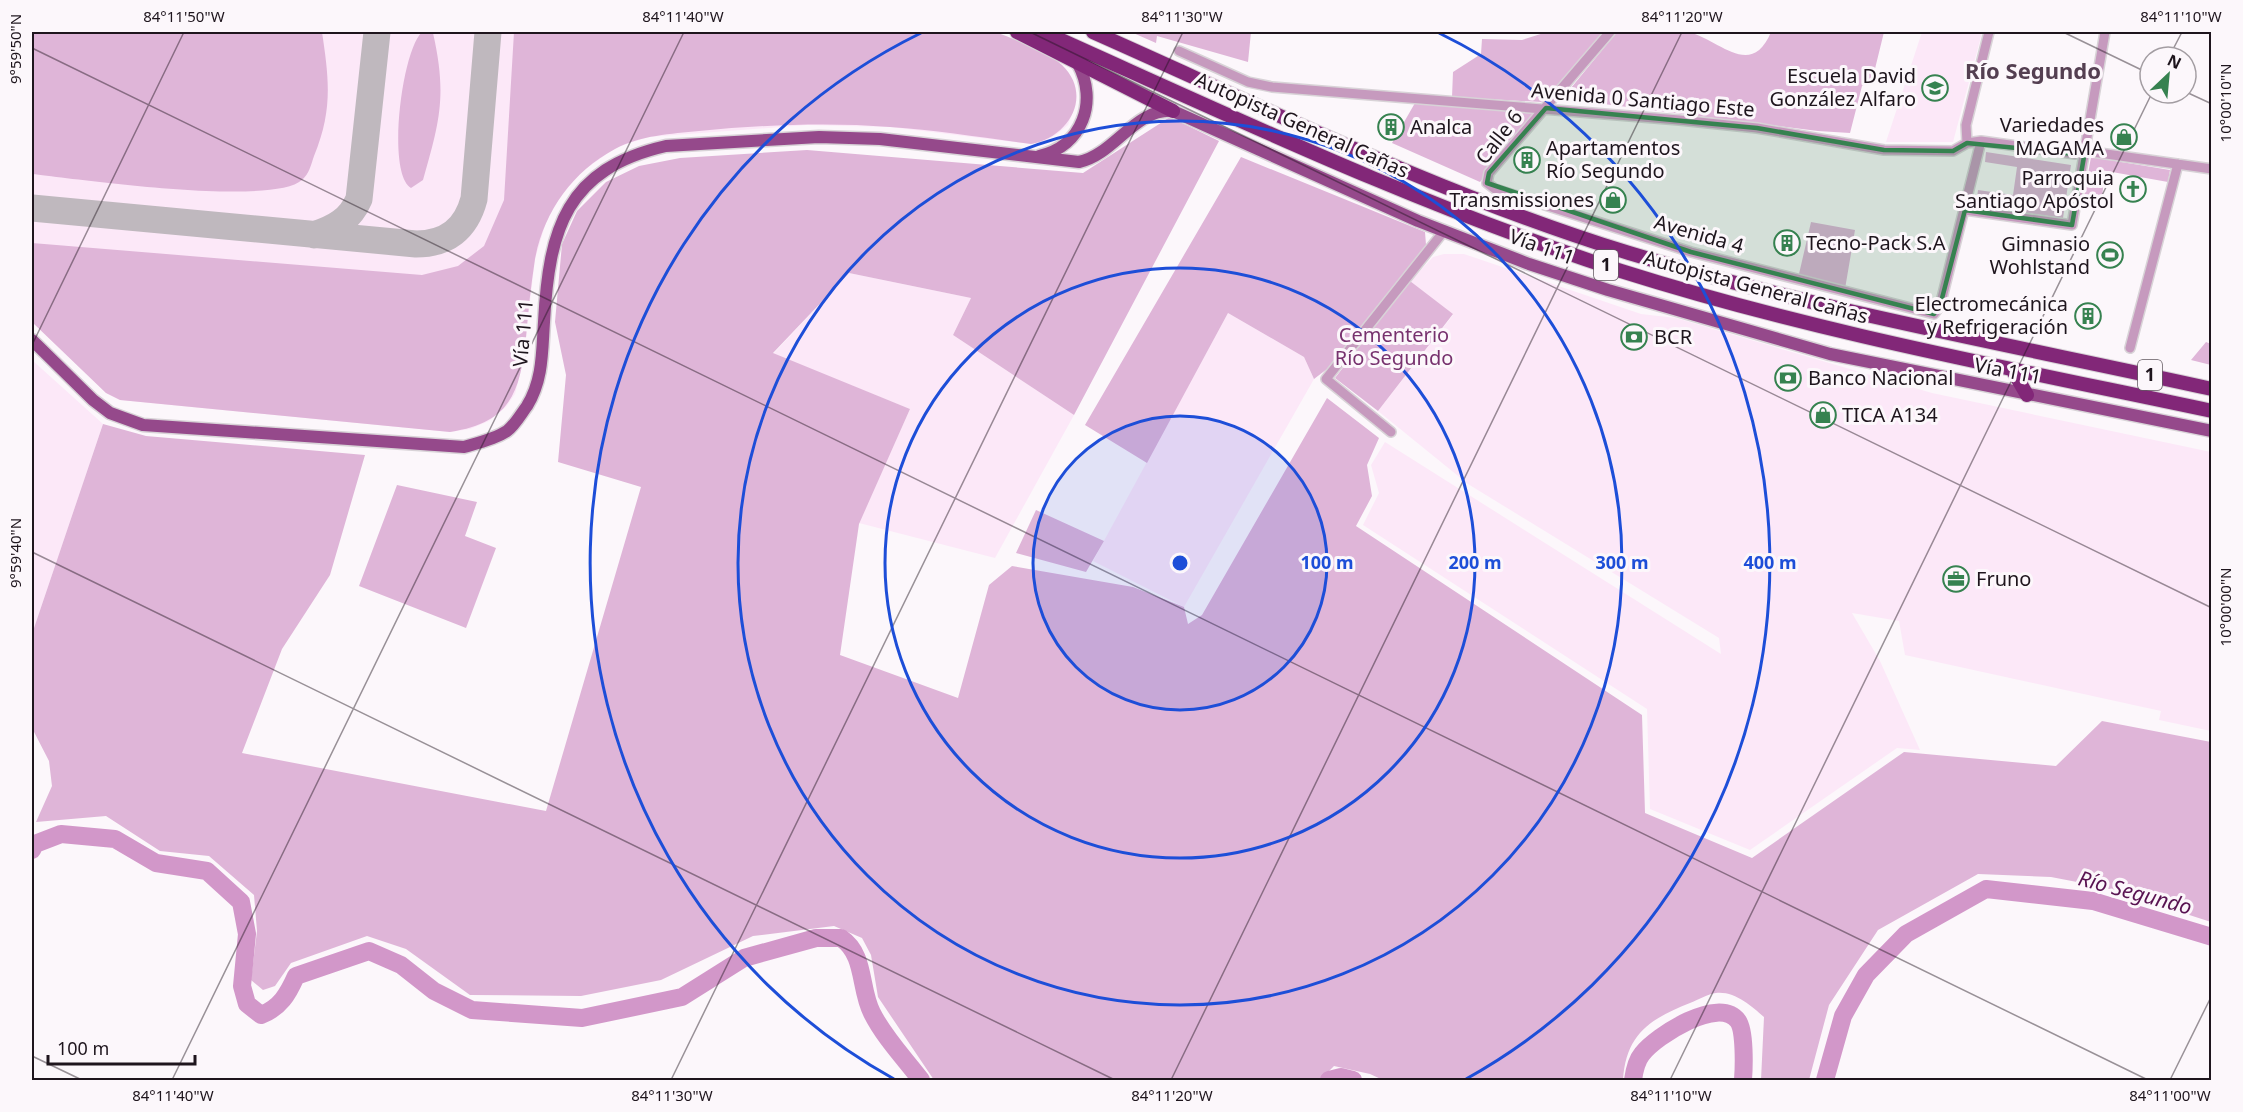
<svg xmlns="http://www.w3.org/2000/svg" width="2243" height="1112" viewBox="0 0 2243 1112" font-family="'Noto Sans',sans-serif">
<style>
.built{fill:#fce8f8}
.green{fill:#dfb5d8}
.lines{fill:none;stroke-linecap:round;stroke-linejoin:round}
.river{stroke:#d297c9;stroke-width:18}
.taxiway{stroke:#bfb8be;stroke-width:27}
.minor-casing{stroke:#d8d3d7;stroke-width:12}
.major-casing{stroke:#d8d3d7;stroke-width:15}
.highway-casing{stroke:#d8d3d7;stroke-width:16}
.minor{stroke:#c69abe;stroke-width:9}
.major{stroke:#95498b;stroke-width:12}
.highway{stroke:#822778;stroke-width:14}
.marked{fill:#368250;fill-opacity:0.2;stroke:#368250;stroke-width:4.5;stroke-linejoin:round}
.ticks{fill:none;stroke:#1e151d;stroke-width:1.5;stroke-opacity:0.45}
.ring{fill:none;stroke:#1d4ed8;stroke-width:3}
.labels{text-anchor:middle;stroke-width:6;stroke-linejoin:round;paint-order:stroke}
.shield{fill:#fcf7fb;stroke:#615960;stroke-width:1.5}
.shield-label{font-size:18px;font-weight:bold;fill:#1e151d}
.poi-label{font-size:20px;fill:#1e151d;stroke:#fcf7fb;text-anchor:start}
.street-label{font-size:20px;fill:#1e151d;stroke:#fcf7fb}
.park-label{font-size:20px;fill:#77316e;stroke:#fcf7fb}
.water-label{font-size:21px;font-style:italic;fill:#581251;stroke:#fcf7fb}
.quarter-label{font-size:22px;font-weight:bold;fill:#543f51;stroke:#fcf7fb}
.centre{fill:#1d4ed8;stroke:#fcf7fb;stroke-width:3}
.ring-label{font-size:18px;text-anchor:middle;font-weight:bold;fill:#1d4ed8;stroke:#fcf7fb;stroke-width:6;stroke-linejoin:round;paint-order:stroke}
.neatline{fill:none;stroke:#1e151d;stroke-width:2}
.ticks-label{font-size:15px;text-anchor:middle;fill:#1e151d}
</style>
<rect width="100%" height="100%" fill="#fcf7fb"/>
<path class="built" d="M32,32H996L1050,57L1062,65L1074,84V109L1068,125L1057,134L1045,141L1031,144L890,127L807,125L648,137L615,148L580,173L554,205L546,222L535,259L523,362L515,394L506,407L489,421L470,429L450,432L120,400L106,393L32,322Z
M1922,32L1982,33L1953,142H1886Z
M1444,254H1464L1641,314L1676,318L1932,393L2211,452V731L2159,720L2161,711L1905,655L1899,621L1852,613L1880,661L1920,750L1897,748L1750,850L1650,809L1647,709L1363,525L1379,493L1371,465L1385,442L1721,654L1719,638L1468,484L1378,411L1453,315L1410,281L1433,257Z
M849,273L971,298L953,335L1074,415L995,558L859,523L910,409L773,354Z
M1228,313L1304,357L1314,379L1184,607L1093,561Z
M32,360L103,424L32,634Z"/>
<path class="green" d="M32,32H322C329,79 333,110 314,156C311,165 309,174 302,180C271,207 78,179 32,174Z
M422,32L433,33C447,95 440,120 423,180L411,188C386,173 402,50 422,32Z
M514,32H996C1017,41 1045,49 1062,65C1094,96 1068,138 1031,144C984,138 937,130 890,127C827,122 762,125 699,131C671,134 641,135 615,149C572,172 544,212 535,259C531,285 528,312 526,338C520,393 510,423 450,432L120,400L106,393L32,322V243L422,275L458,266L484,246L504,200Z
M1131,32H1251L1248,62L1157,36L1156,43Z
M1547,32H1603L1547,100L1541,102L1452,97L1453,72L1481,54L1482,39L1522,40Z
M1617,32C1637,31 1669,27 1688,32C1719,39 1751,80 1771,32H1884L1872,81L1862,86L1850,133L1818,131L1572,100L1566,94Z
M1415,103L1537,109L1539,113L1480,182L1392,143Z
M1170,117L1219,141L1074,415L953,335L971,298L849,273L773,353L910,409L859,524L840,655L958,698L989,585L1012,566L1133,587L1184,607L1188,624L1202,615L1327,398L1379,438L1367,465L1372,496L1356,526L1642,715L1645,813L1752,858L1904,752L2056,766L2102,721L2211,742V922L2103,887L2051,877L1978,874L1878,930L1829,1005L1809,1080H1761L1764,1017C1751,1006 1735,991 1716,993C1708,994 1698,1000 1690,1003C1650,1019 1626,1034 1623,1080H1383L1370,1074L1334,1066L1320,1080H934L878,997L871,955L862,938L834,926L753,936L661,980L581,996L470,995L406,949L367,936L291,963L275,986L263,990L251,980L257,931L254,895L209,856L160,851L106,816L36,822L52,786L49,761L32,728V634L103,424L146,436L365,455L330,575L282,649L242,753L546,811L641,487L558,462L566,375L555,322L562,244L577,211L606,182L639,166L680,158L807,150L1083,173Z
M1986,152L2071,165L2063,218L1976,206L1978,190L2013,195L2017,167L1985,162Z
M1241,157L1425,232L1426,245L1327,369L1314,379L1304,357L1228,313L1147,463L1085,425Z
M2091,157L2170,170L2168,182L2101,170L2099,177L2104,180L2102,197L2098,200L2084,197Z
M1811,222L1855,230L1845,289L1799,274Z
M1410,281L1453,314L1378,411L1335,378Z
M2206,342L2211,344V365L2191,360Z
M397,485L477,502L465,536L496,548L466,628L359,586Z
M1036,510L1104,541L1086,572L1016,553Z"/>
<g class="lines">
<path class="river" d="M32,850L35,844L61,834L115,839L156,863L207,871L241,902L247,934L242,986L247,1004L261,1015C280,1008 288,994 296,976L369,951L401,965L434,991L472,1010L582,1018L682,997L744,958L816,938H841C866,955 859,988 872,1013C884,1037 905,1059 921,1080
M1329,1080L1341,1077L1353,1080
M1633,1080C1634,1073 1637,1060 1642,1054C1656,1036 1719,995 1738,1021C1745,1031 1744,1067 1743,1080
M1825,1080L1843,1016L1866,975L1906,934L1986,889L2093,901L2212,937"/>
<path class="taxiway" d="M32,208L416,244C447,244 466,229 474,199L488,32
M314,235C335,228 350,220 359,199L377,32"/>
<g class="minor-casing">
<path id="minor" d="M1610,32L1489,173L1487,183L1495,189L1691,252L1934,314L1940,306L1981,141
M1179,51L1248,82L1272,87L1679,120L1757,128L1884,150L1953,151L1967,143L1981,141L2075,154L2085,151L2212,169
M1967,143L1966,125L1989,32
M1965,210L2072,225L2105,32
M2130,348L2178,164
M1391,432L1326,379L1444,231"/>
</g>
<g class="major-casing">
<path id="major" d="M1039,156C1083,146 1098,101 1078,64
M32,340L93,400L110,413L143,425L464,447C478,443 495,439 507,431C515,425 521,414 527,406C543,380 542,352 544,322C549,229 566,169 666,146L819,137L880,139L1079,162C1114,155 1135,108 1173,111L1418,221L1529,264L1608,290L1830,354L2212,431"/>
</g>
<g class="highway-casing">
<path id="highway" d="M1017,32L1173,111
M1043,32C1233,117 1422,207 1621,271C1814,332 2014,369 2212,411
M1093,32C1269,110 1444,196 1629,253C1820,311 2017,346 2212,389
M2012,369L2027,395"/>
</g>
<use href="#minor" class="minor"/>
<use href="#major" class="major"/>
<use href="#highway" class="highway"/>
</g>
<path class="marked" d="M1546,108L1757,128L1884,150L1953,151L1967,143L2075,154L2085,151L2072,225L1965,210L1940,306L1934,314L1691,252L1487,183L1489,173Z"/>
<path class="ticks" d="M1030,32L2212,608M2063,32L2150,74M32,48L2148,1080M2169,57L2182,32M2186,92L2212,104M32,345L184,32M32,552L1115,1080M32,1056L82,1080M172,1080L684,32M671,1080L1183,32M1171,1080L1682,32M1670,1080L2152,93M2170,1080L2212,995"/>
<circle cx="1180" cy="563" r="147" fill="#1d4ed8" fill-opacity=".12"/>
<g class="ring">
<circle cx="1180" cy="563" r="147"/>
<circle cx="1180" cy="563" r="295"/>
<circle cx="1180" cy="563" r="442"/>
<path d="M894 1079A590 590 0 0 1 921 33M1439 33A590 590 0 0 1 1466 1079"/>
</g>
<defs>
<g id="school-ring" transform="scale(1.35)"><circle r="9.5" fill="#fcf7fb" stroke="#368250" stroke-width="1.5"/><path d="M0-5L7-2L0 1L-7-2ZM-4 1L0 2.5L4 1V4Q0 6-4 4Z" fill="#368250"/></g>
<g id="building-ring" transform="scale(1.35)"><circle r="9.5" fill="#fcf7fb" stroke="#368250" stroke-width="1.5"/><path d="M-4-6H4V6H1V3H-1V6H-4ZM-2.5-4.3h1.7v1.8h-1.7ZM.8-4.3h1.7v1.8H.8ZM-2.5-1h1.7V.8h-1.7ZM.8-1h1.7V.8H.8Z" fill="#368250"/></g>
<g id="shop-ring" transform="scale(1.35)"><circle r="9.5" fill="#fcf7fb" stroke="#368250" stroke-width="1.5"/><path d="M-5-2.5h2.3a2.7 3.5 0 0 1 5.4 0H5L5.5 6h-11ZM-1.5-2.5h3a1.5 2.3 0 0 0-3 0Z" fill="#368250"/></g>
<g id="church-ring" transform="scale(1.35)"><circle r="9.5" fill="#fcf7fb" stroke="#368250" stroke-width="1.5"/><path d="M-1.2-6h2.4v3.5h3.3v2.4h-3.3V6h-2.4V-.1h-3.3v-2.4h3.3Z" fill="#368250"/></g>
<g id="stadium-ring" transform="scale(1.35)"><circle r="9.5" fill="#fcf7fb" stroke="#368250" stroke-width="1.5"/><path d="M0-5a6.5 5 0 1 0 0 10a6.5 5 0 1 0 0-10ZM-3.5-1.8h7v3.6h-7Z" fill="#368250"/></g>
<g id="bank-ring" transform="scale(1.35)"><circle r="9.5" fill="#fcf7fb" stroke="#368250" stroke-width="1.5"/><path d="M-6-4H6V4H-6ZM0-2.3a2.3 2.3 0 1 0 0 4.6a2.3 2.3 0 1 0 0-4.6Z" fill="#368250"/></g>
<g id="office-ring" transform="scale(1.35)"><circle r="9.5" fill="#fcf7fb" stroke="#368250" stroke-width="1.5"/><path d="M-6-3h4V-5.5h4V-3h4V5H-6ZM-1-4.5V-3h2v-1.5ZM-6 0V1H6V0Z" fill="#368250"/></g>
</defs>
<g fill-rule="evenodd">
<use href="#school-ring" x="1935" y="88"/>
<use href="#building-ring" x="1391" y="127"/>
<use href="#shop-ring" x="2124" y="137"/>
<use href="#building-ring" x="1527" y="160"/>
<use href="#church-ring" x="2133" y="189"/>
<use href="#shop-ring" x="1613" y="200"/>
<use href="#building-ring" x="1787" y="243"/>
<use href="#stadium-ring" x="2110" y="255"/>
<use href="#building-ring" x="2088" y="316"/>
<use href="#bank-ring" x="1634" y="337"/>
<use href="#bank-ring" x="1788" y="378"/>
<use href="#shop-ring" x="1823" y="415"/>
<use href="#office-ring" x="1956" y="579"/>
</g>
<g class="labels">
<g class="shield">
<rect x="1594" y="250" width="24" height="30" rx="4.5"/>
<rect x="2138" y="360" width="24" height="30" rx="4.5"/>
</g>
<g class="shield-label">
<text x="1606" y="271">1</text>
<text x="2150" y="381">1</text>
</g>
<g class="poi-label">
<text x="1916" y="83" text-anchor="end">Escuela David<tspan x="1916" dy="23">González Alfaro</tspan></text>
<text x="2104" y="132" text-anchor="end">Variedades<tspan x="2104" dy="23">MAGAMA</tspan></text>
<text x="1410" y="134">Analca</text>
<text x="1546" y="155">Apartamentos<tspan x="1546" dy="23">Río Segundo</tspan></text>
<text x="2114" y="185" text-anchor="end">Parroquia<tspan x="2114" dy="23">Santiago Apóstol</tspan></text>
<text x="1594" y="207" text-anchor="end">Transmissiones</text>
<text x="1806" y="250">Tecno-Pack S.A</text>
<text x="2090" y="251" text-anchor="end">Gimnasio<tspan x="2090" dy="23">Wohlstand</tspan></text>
<text x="2068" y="311" text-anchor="end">Electromecánica<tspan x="2068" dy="23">y Refrigeración</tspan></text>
<text x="1654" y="344">BCR</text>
<text x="1808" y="385">Banco Nacional</text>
<text x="1842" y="422">TICA A134</text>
<text x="1976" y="586">Fruno</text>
</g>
<g class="street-label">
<text transform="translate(1643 100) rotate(5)" y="7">Avenida 0 Santiago Este</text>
<text transform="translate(1302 125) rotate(24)" y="7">Autopista General Cañas</text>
<text transform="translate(1499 137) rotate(-52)" y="7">Calle 6</text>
<text transform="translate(1699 234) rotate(16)" y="7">Avenida 4</text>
<text transform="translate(1542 247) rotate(20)" y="7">Vía 111</text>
<text transform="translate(1756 287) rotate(15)" y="7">Autopista General Cañas</text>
<text transform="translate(523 333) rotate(-85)" y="7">Vía 111</text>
<text transform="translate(2008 371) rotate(11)" y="7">Vía 111</text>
</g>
<g class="park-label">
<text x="1394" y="342">Cementerio<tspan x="1394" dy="23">Río Segundo</tspan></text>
</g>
<g class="water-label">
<text transform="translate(2135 893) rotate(15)" y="7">Río Segundo</text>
</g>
<g class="quarter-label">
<text x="2033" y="79">Río Segundo</text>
</g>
</g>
<circle cx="1180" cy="563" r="9" class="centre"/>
<g class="ring-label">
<text x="1327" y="569">100 m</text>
<text x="1475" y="569">200 m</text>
<text x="1622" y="569">300 m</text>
<text x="1770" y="569">400 m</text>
</g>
<rect width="2243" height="1112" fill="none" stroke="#fcf7fb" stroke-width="66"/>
<g transform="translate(2168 75) rotate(26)"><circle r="28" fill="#fcf7fb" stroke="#a39da2" stroke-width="1.5"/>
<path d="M0-4.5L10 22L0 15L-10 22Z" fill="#368250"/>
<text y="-9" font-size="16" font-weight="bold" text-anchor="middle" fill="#1e151d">N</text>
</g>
<path d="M48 1055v9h147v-9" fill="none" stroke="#1e151d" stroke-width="3"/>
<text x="57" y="1055" font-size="18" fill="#1e151d" stroke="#fcf7fb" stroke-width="4.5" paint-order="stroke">100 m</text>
<rect x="33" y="33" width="2177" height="1046" class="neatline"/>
<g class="ticks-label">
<text x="184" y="22">84°11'50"W</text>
<text x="683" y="22">84°11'40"W</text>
<text x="1182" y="22">84°11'30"W</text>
<text x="1682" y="22">84°11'20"W</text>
<text x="2181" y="22">84°11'10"W</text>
<text transform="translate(16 49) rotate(-90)" y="5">9°59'50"N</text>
<text transform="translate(2226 103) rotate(-90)" y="5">10°00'10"N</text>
<text transform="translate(16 553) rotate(-90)" y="5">9°59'40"N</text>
<text transform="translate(2226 607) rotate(-90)" y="5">10°00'00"N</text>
<text x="173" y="1101">84°11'40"W</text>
<text x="672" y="1101">84°11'30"W</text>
<text x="1172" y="1101">84°11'20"W</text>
<text x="1671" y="1101">84°11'10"W</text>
<text x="2170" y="1101">84°11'00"W</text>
</g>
</svg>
